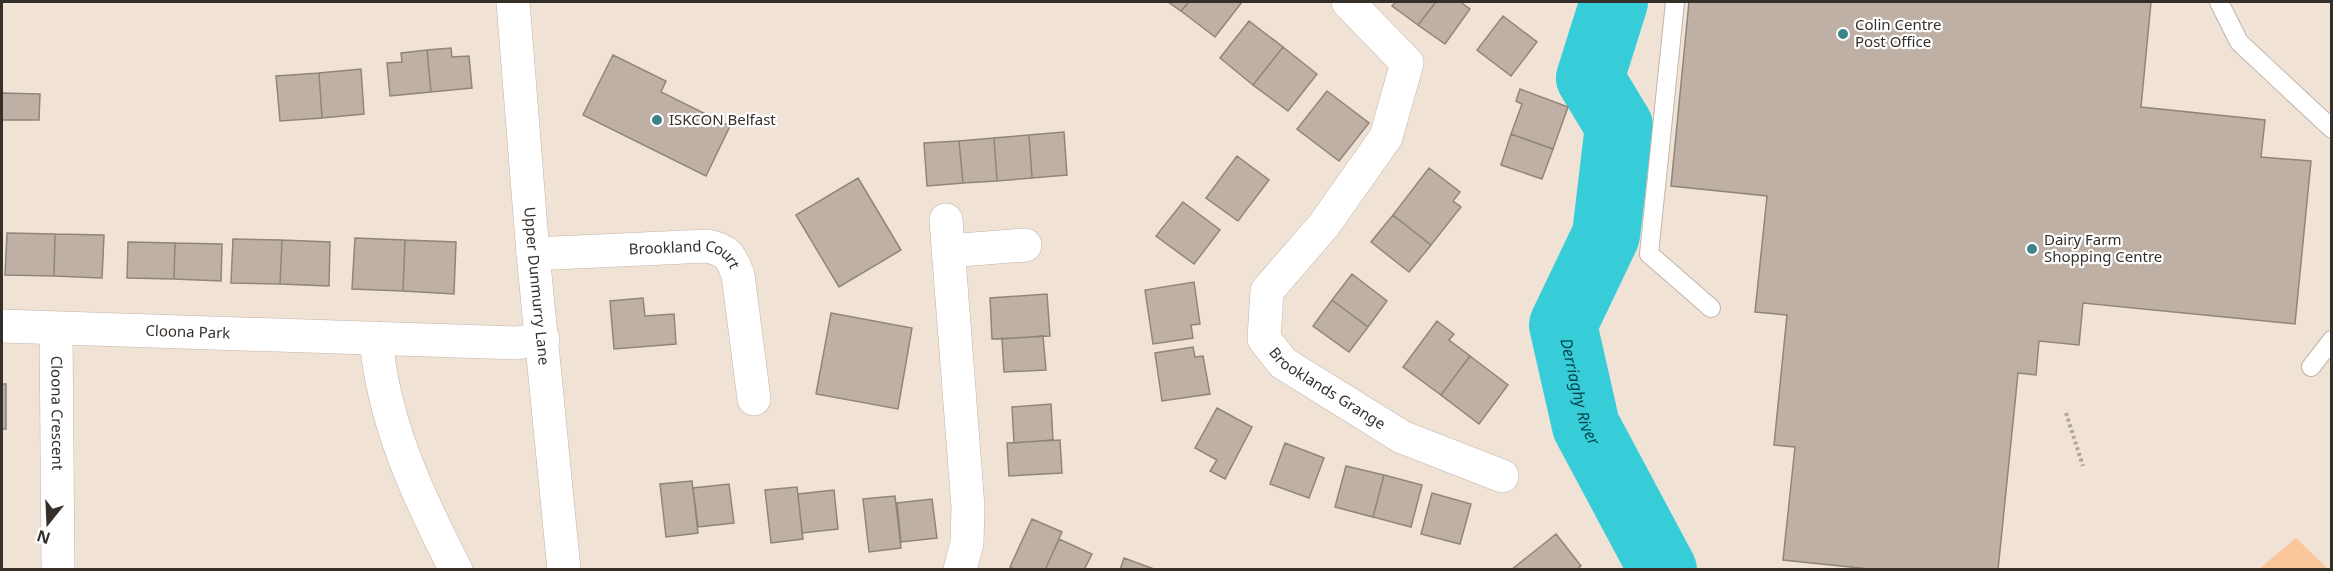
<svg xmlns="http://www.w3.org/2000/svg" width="2333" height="571" viewBox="0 0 2333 571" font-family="'Noto Sans',sans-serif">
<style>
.green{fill:#fbc699}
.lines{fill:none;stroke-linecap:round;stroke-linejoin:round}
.river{stroke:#36cdd9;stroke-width:68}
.building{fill:#beb0a5;stroke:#918479;stroke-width:1.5}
.lane-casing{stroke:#c2b4a8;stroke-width:20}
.street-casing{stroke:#c2b4a8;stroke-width:34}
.secondary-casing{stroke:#c2b4a8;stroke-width:34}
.path{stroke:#b1a59b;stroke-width:4;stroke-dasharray:3 3;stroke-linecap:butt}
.lane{stroke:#fff;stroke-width:18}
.street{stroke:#fff;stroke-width:33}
.secondary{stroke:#fff;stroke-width:33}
.poi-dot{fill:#3c848a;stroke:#fff;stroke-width:2}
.labels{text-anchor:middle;stroke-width:4.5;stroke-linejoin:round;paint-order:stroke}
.poi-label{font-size:15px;fill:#352f2a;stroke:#fff;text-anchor:start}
.street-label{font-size:15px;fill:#352f2a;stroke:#fff}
.water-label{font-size:16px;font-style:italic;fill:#01454b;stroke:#fff}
</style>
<rect width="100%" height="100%" fill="#f1e2d6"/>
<path class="green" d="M2296,538L2328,569H2259Z"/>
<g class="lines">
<path class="river" id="s1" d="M1614,2L1590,78L1619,126L1606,235L1563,325L1586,426L1663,570"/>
</g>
<path class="building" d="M1168,2H1189L1181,11Z
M1189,2H1242L1215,37L1181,11Z
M1396,2H1436L1418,25L1392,6Z
M1436,2H1460L1470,9L1445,44L1418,25Z
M1689,2H2151L2141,107L2265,120L2261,157L2311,161L2295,324L2083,303L2079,345L2039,341L2036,375L2018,373L1998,570H1879L1783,560L1795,447L1774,445L1787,315L1755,312L1767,196L1671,186Z
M1503,16L1537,42L1511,76L1477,50Z
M1249,21L1283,47L1253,85L1220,58Z
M1283,47L1317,74L1288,111L1253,85Z
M451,48L452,57L469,56L472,88L431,92L427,50Z
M427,50L431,92L390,96L387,63L402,62L401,53Z
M613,55L666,81L661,92L730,126L706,176L583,115Z
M361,69L364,114L322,118L319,73Z
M319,73L322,118L280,121L276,76Z
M1520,89L1568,107L1553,149L1511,134L1522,104L1516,101Z
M1327,91L1369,123L1339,161L1297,129Z
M2,93L40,94L39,120H2Z
M1064,132L1067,175L1032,178L1029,135Z
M1511,134L1553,149L1542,179L1501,165Z
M1029,135L1032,178L997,181L994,138Z
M994,138L997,181L963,183L959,141Z
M959,141L963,183L927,186L924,143Z
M1237,156L1269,180L1238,221L1206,198Z
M1429,168L1460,192L1453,201L1461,207L1431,245L1393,215Z
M858,178L901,250L839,287L796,215Z
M1183,202L1220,230L1194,264L1156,236Z
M1393,215L1431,245L1409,272L1371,242Z
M7,233L55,234L54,276L5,275Z
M55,234L104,235L102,278L54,276Z
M355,238L405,240L403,291L352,289Z
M233,239L282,240L280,284L231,283Z
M282,240L330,242L329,286L280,284Z
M405,240L456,242L454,294L403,291Z
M128,242L175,243L174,279L127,278Z
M175,243L222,244L221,281L174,279Z
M1352,274L1387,301L1368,327L1332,300Z
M1194,282L1200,324L1191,325L1193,338L1153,344L1145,290Z
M1047,294L1050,336L992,339L990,298Z
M643,298L645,316L674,314L676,344L614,349L610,301Z
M1332,300L1368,327L1349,352L1313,326Z
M831,313L912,328L898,409L816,394Z
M1437,321L1454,334L1449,340L1470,356L1441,395L1403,367Z
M1043,336L1046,370L1004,372L1002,339Z
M1193,347L1195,357L1203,356L1210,394L1162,401L1155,353Z
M1470,356L1508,385L1479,424L1441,395Z
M2,384H6V429H2Z
M1051,404L1053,440L1014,443L1012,407Z
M1217,408L1252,427L1225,479L1210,471L1217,460L1195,448Z
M1060,440L1062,473L1009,476L1007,443Z
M1285,443L1324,458L1309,498L1270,484Z
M1346,466L1384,475L1373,517L1335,507Z
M1384,475L1422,485L1411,527L1373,517Z
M692,481L698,533L666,537L660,484Z
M729,484L734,523L698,527L693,488Z
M797,487L803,539L771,543L765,490Z
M834,490L838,529L802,533L798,494Z
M1432,493L1471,504L1460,544L1421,534Z
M895,496L901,548L869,552L863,499Z
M932,499L937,538L901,542L897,503Z
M1032,519L1062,532L1045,570H1016L1010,567Z
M1556,534L1581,566L1576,570H1511Z
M1059,539L1092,554L1084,570H1045Z
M1124,558L1154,569L1120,570Z"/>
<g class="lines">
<g class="lane-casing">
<path id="lane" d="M1675,2L1649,254L1711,308
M2219,2L2239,42L2332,129
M2311,367L2332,340"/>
</g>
<g class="street-casing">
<g id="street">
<path id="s2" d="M1348,2L1407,63L1386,137L1324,225L1267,291L1264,339L1283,363L1402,437L1502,476"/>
<path d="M946,220L968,507L967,543L960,570"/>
<path d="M948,251L1025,245"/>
<path id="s3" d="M533,254L707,246C727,250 731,256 738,275L754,399"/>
<path id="s4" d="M2,326L516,343L543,339"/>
<path id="s5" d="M56,329L58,570"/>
<path d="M376,338C383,422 418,496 456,570"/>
</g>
</g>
<g class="secondary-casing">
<g id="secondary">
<path id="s6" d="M513,2L533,254L564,570"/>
</g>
</g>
<path class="path" d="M2066,413L2083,466"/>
<use href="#lane" class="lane"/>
<use href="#street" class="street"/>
<use href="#secondary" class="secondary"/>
</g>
<g class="poi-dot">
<circle cx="1843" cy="34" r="6"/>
<circle cx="657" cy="120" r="6"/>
<circle cx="2032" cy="249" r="6"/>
</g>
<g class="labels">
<g class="poi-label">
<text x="1855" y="30">Colin Centre<tspan x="1855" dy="17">Post Office</tspan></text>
<text x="669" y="125">ISKCON Belfast</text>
<text x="2044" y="245">Dairy Farm<tspan x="2044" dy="17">Shopping Centre</tspan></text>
</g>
<g class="street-label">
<text dy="5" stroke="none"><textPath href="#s3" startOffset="154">Brookland Court</textPath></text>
<text dy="5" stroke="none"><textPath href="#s6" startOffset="285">Upper Dunmurry Lane</textPath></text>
<text dy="5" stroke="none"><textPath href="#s4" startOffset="186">Cloona Park</textPath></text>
<text dy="5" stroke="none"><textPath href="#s2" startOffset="486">Brooklands Grange</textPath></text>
<text dy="5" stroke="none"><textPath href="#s5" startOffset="84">Cloona Crescent</textPath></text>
</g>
<g class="water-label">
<text dy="6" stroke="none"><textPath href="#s1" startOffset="414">Derriaghy River</textPath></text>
</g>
</g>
<rect width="2333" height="571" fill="none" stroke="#352f2a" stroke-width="6"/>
<g transform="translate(48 523) rotate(198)" stroke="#ffffff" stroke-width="4.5" paint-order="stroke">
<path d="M0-4.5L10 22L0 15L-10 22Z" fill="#352f2a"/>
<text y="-9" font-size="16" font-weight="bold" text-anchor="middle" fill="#352f2a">N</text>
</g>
</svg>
